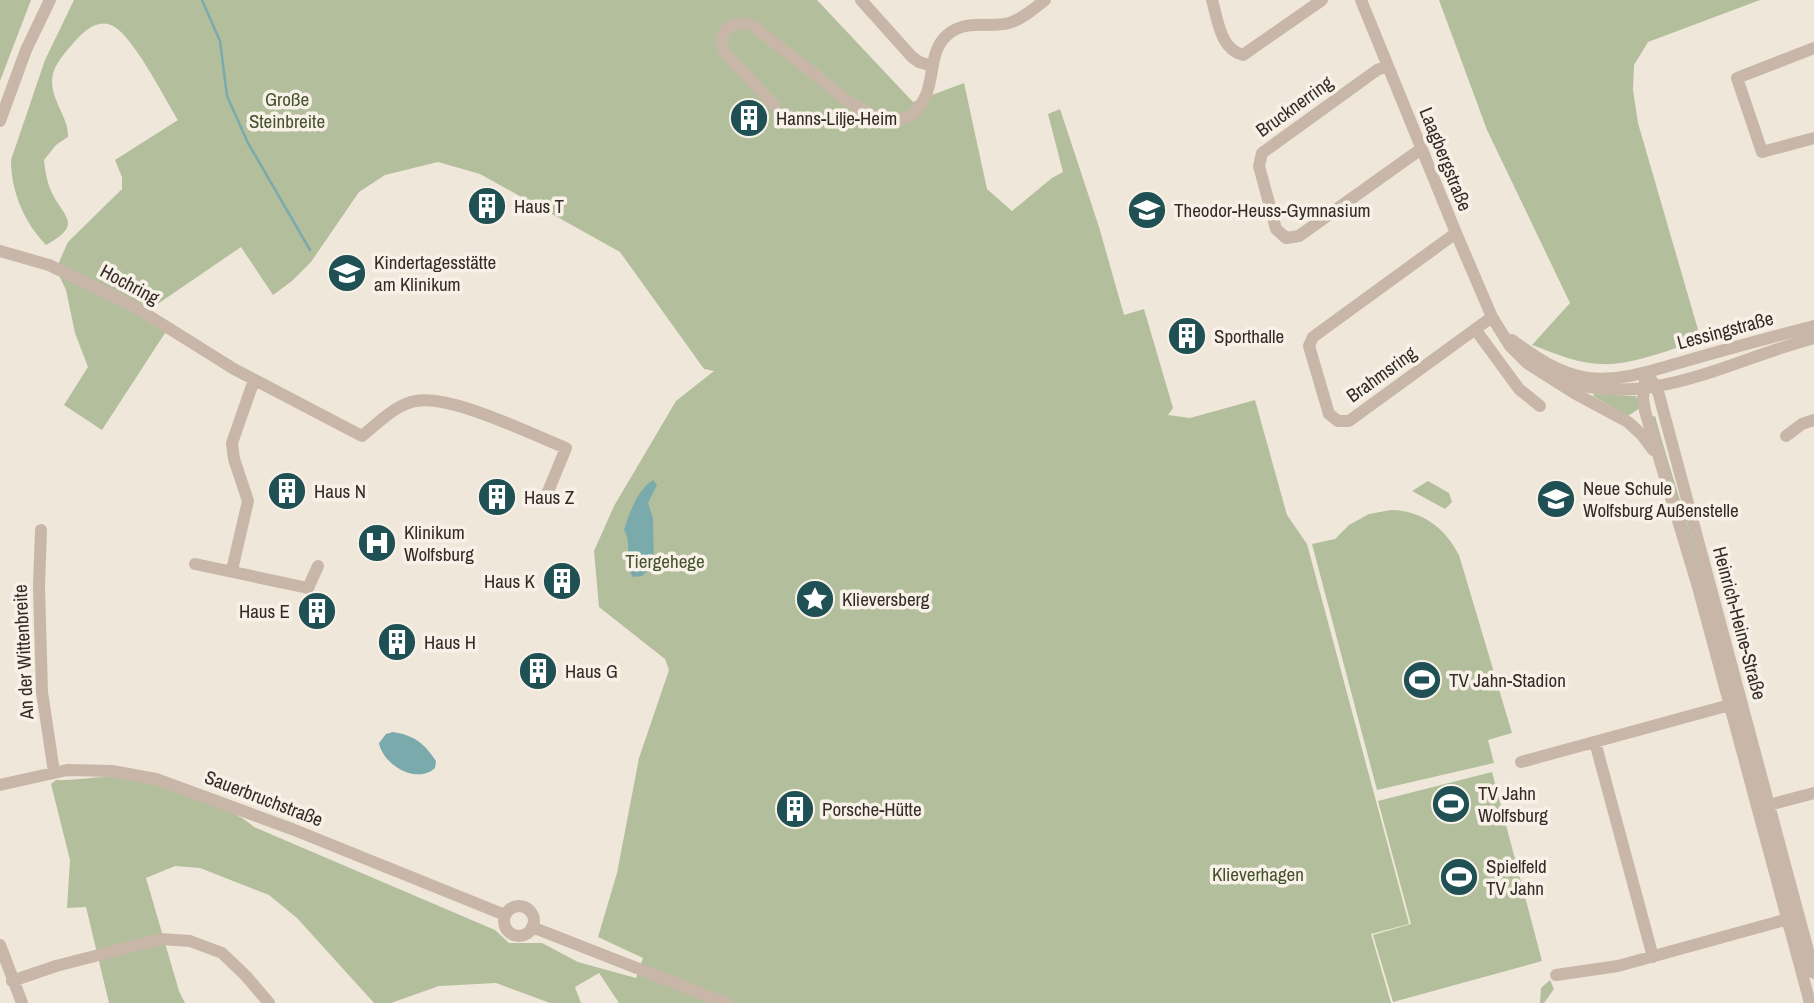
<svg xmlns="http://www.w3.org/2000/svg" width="1814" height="1003" viewBox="0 0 1814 1003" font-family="'Archivo Narrow',sans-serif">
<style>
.green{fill:#b3bf9c}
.water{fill:#7baaac}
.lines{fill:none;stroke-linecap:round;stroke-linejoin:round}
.stream{stroke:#7baaac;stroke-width:2.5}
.minor{stroke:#c8b7a8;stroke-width:12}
.labels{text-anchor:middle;stroke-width:7;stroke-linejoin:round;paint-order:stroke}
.park-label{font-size:19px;fill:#44522d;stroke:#f8f1e7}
.street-label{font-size:19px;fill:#352c28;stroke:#f8f1e7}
.poi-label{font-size:19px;fill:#352c28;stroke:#f8f1e7;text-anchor:start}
</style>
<rect width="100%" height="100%" fill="#f0e7db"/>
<path class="green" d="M0,0H31L0,81Z
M74,0H817L913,102L964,83L987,189L1012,211L1052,178L1063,172L1048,114L1060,109L1099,227L1124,315L1144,309L1173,408L1168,415L1190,418L1255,400L1287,515L1307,544L1409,924L1371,934L1391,1003H619L599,973L575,987L581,1003H550L496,983L439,986L391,1003H374L297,918L269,895L200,868L175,866L146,878L179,991L185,1003H109L86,907L67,908L70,860L51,784L56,780C76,781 96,776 116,777C146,778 233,806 254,827L495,930L509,943H542L578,962L636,978L643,958L598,937L617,873L639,758L669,670L665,659L599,607L594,551L614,506L676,401L714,371L704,369L620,252L480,174L438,162L385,175L359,192L311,262L292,281L273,295L241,247L143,314L167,330L102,430L64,405L88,367L75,333L66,290L56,269L68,242L122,189V177L115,160L178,120C165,99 133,36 113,26C99,18 85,30 76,40C66,52 53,64 52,81C52,102 69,118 68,137L56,145L44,160C45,170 47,183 52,193C65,219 83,224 46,245C24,222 11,191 11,160L45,60Z
M1439,0H1760L1648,42L1634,65L1633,90L1638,123L1701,340C1671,349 1631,366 1600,364C1576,363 1554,353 1532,345L1570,303L1487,130Z
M1594,394L1636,396L1640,408L1628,416L1593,396Z
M1655,416C1670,471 1689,525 1703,581H1701L1652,417Z
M1428,481L1449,493L1452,502L1445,509L1412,491Z
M1391,510C1423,511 1444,527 1459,555L1512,733L1488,740L1494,763L1377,790L1312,544L1335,539L1349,525L1369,514Z
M1492,772L1542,961L1393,1002L1373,935L1411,924L1378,801Z
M1550,980L1554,989L1544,1003H1540L1541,988Z"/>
<path class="water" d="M653,480L657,485L648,503L653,518L654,566L642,576L633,577C623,563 633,544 624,530C629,513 638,489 653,480Z
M393,732C414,735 425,744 436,761L435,768C417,785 383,765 379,743L386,734Z"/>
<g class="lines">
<path class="stream" d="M202,0L220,41L227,96L248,143L310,250"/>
<path class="minor" d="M861,0L912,57L919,62L932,66
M1212,0C1218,20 1220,49 1243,55L1322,0
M1361,0L1456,233L1492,317L1510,346L1527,363L1574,393L1628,422L1642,435L1653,450
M1814,48L1737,78L1762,152L1814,138
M1387,66L1377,70L1262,153L1259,166L1276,229L1286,238L1299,236L1421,149
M775,106L724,52C714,32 735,17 753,26C772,41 792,57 812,72C840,95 901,153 926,95C935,73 929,47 951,32C969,20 990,28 1009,23C1021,20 1035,8 1045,0
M0,121L26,50L50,0
M1456,233L1313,337L1309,346L1329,414L1338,421H1349L1492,317
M0,251L49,265L130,304L234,369L362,436C377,424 392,408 411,402C446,391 530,434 566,448L547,494
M1475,329L1519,389L1540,406
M1512,340C1535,357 1559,374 1588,378C1623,382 1656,369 1689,360C1730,348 1772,337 1814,326
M1646,372L1643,399L1645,411L1698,587L1810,1003
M1646,372L1656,387L1659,395L1814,973
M1563,380C1648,411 1733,359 1814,338
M1786,436L1802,424L1814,420
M41,530L39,586L42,692L54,772
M195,564L308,588L318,566
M232,570L248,501L234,459L232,443L254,380
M1595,742L1653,957
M1521,762L1737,703
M0,785L67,770L112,771L156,779L292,829L505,915
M1761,807L1814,793
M504 921a15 15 0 1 1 30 0a15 15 0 1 1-30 0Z
M532,927L726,1003
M0,945L22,1003
M1556,975L1618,966L1795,917
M12,981L56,966L161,939L190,941L222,953L246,976L269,1003"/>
</g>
<defs>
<g id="building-disc" transform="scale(2.0125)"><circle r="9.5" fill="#1f5054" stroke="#f8f1e7"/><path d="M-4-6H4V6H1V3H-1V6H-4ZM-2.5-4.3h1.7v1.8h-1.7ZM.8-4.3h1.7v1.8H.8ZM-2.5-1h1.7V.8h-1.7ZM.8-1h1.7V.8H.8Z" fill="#fff"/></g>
<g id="school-disc" transform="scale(2.0125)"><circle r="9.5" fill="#1f5054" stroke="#f8f1e7"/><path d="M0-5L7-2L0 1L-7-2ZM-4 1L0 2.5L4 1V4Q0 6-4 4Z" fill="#fff"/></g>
<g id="hospital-disc" transform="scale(2.0125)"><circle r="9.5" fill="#1f5054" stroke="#f8f1e7"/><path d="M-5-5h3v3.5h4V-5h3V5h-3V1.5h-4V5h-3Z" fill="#fff"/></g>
<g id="sight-disc" transform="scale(2.0125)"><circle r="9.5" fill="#1f5054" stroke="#f8f1e7"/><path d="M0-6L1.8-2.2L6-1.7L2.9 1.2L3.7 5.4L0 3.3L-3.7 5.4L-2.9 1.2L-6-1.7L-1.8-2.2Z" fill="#fff"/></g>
<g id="stadium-disc" transform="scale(2.0125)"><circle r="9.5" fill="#1f5054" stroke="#f8f1e7"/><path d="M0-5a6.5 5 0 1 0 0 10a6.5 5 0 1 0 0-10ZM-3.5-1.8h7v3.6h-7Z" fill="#fff"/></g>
</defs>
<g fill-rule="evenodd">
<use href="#building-disc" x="749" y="118"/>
<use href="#building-disc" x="487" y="206"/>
<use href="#school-disc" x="1147" y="210"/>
<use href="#school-disc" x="347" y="273"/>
<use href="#building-disc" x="1187" y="336"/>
<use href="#building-disc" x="287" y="491"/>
<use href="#building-disc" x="497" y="497"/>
<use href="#school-disc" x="1556" y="499"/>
<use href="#hospital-disc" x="377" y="543"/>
<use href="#building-disc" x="562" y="581"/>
<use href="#sight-disc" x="815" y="599"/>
<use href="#building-disc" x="317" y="611"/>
<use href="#building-disc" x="397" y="642"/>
<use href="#building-disc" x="538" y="671"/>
<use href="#stadium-disc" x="1422" y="680"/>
<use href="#stadium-disc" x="1451" y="804"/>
<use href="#building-disc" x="795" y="809"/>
<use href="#stadium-disc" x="1459" y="877"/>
</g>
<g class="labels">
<g class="park-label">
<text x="287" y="106">Große<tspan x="287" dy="22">Steinbreite</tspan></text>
<text x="665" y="568">Tiergehege</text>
<text x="1258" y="881">Klieverhagen</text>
</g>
<g class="street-label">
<text transform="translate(1294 106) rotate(-36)" y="7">Brucknerring</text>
<text transform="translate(1446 159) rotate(68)" y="7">Laagbergstraße</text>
<text transform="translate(130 284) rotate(28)" y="7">Hochring</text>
<text transform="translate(1725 330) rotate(-15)" y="7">Lessingstraße</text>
<text transform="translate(1381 374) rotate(-36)" y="7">Brahmsring</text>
<text transform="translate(1740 623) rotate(75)" y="7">Heinrich-Heine-Straße</text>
<text transform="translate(23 652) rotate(-93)" y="7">An der Wittenbreite</text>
<text transform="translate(264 798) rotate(21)" y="7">Sauerbruchstraße</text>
</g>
<g class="poi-label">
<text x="776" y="125">Hanns-Lilje-Heim</text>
<text x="514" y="213">Haus T</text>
<text x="1174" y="217">Theodor-Heuss-Gymnasium</text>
<text x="374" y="269">Kindertagesstätte<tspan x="374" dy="22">am Klinikum</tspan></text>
<text x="1214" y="343">Sporthalle</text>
<text x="1583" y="495">Neue Schule<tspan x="1583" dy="22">Wolfsburg Außenstelle</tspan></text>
<text x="314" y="498">Haus N</text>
<text x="524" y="504">Haus Z</text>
<text x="404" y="539">Klinikum<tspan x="404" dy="22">Wolfsburg</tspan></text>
<text x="535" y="588" text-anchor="end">Haus K</text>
<text x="842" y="606">Klieversberg</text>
<text x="290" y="618" text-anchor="end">Haus E</text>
<text x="424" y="649">Haus H</text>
<text x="565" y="678">Haus G</text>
<text x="1449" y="687">TV Jahn-Stadion</text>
<text x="1478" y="800">TV Jahn<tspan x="1478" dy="22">Wolfsburg</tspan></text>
<text x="822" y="816">Porsche-Hütte</text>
<text x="1486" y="873">Spielfeld<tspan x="1486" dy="22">TV Jahn</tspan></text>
</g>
</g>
</svg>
